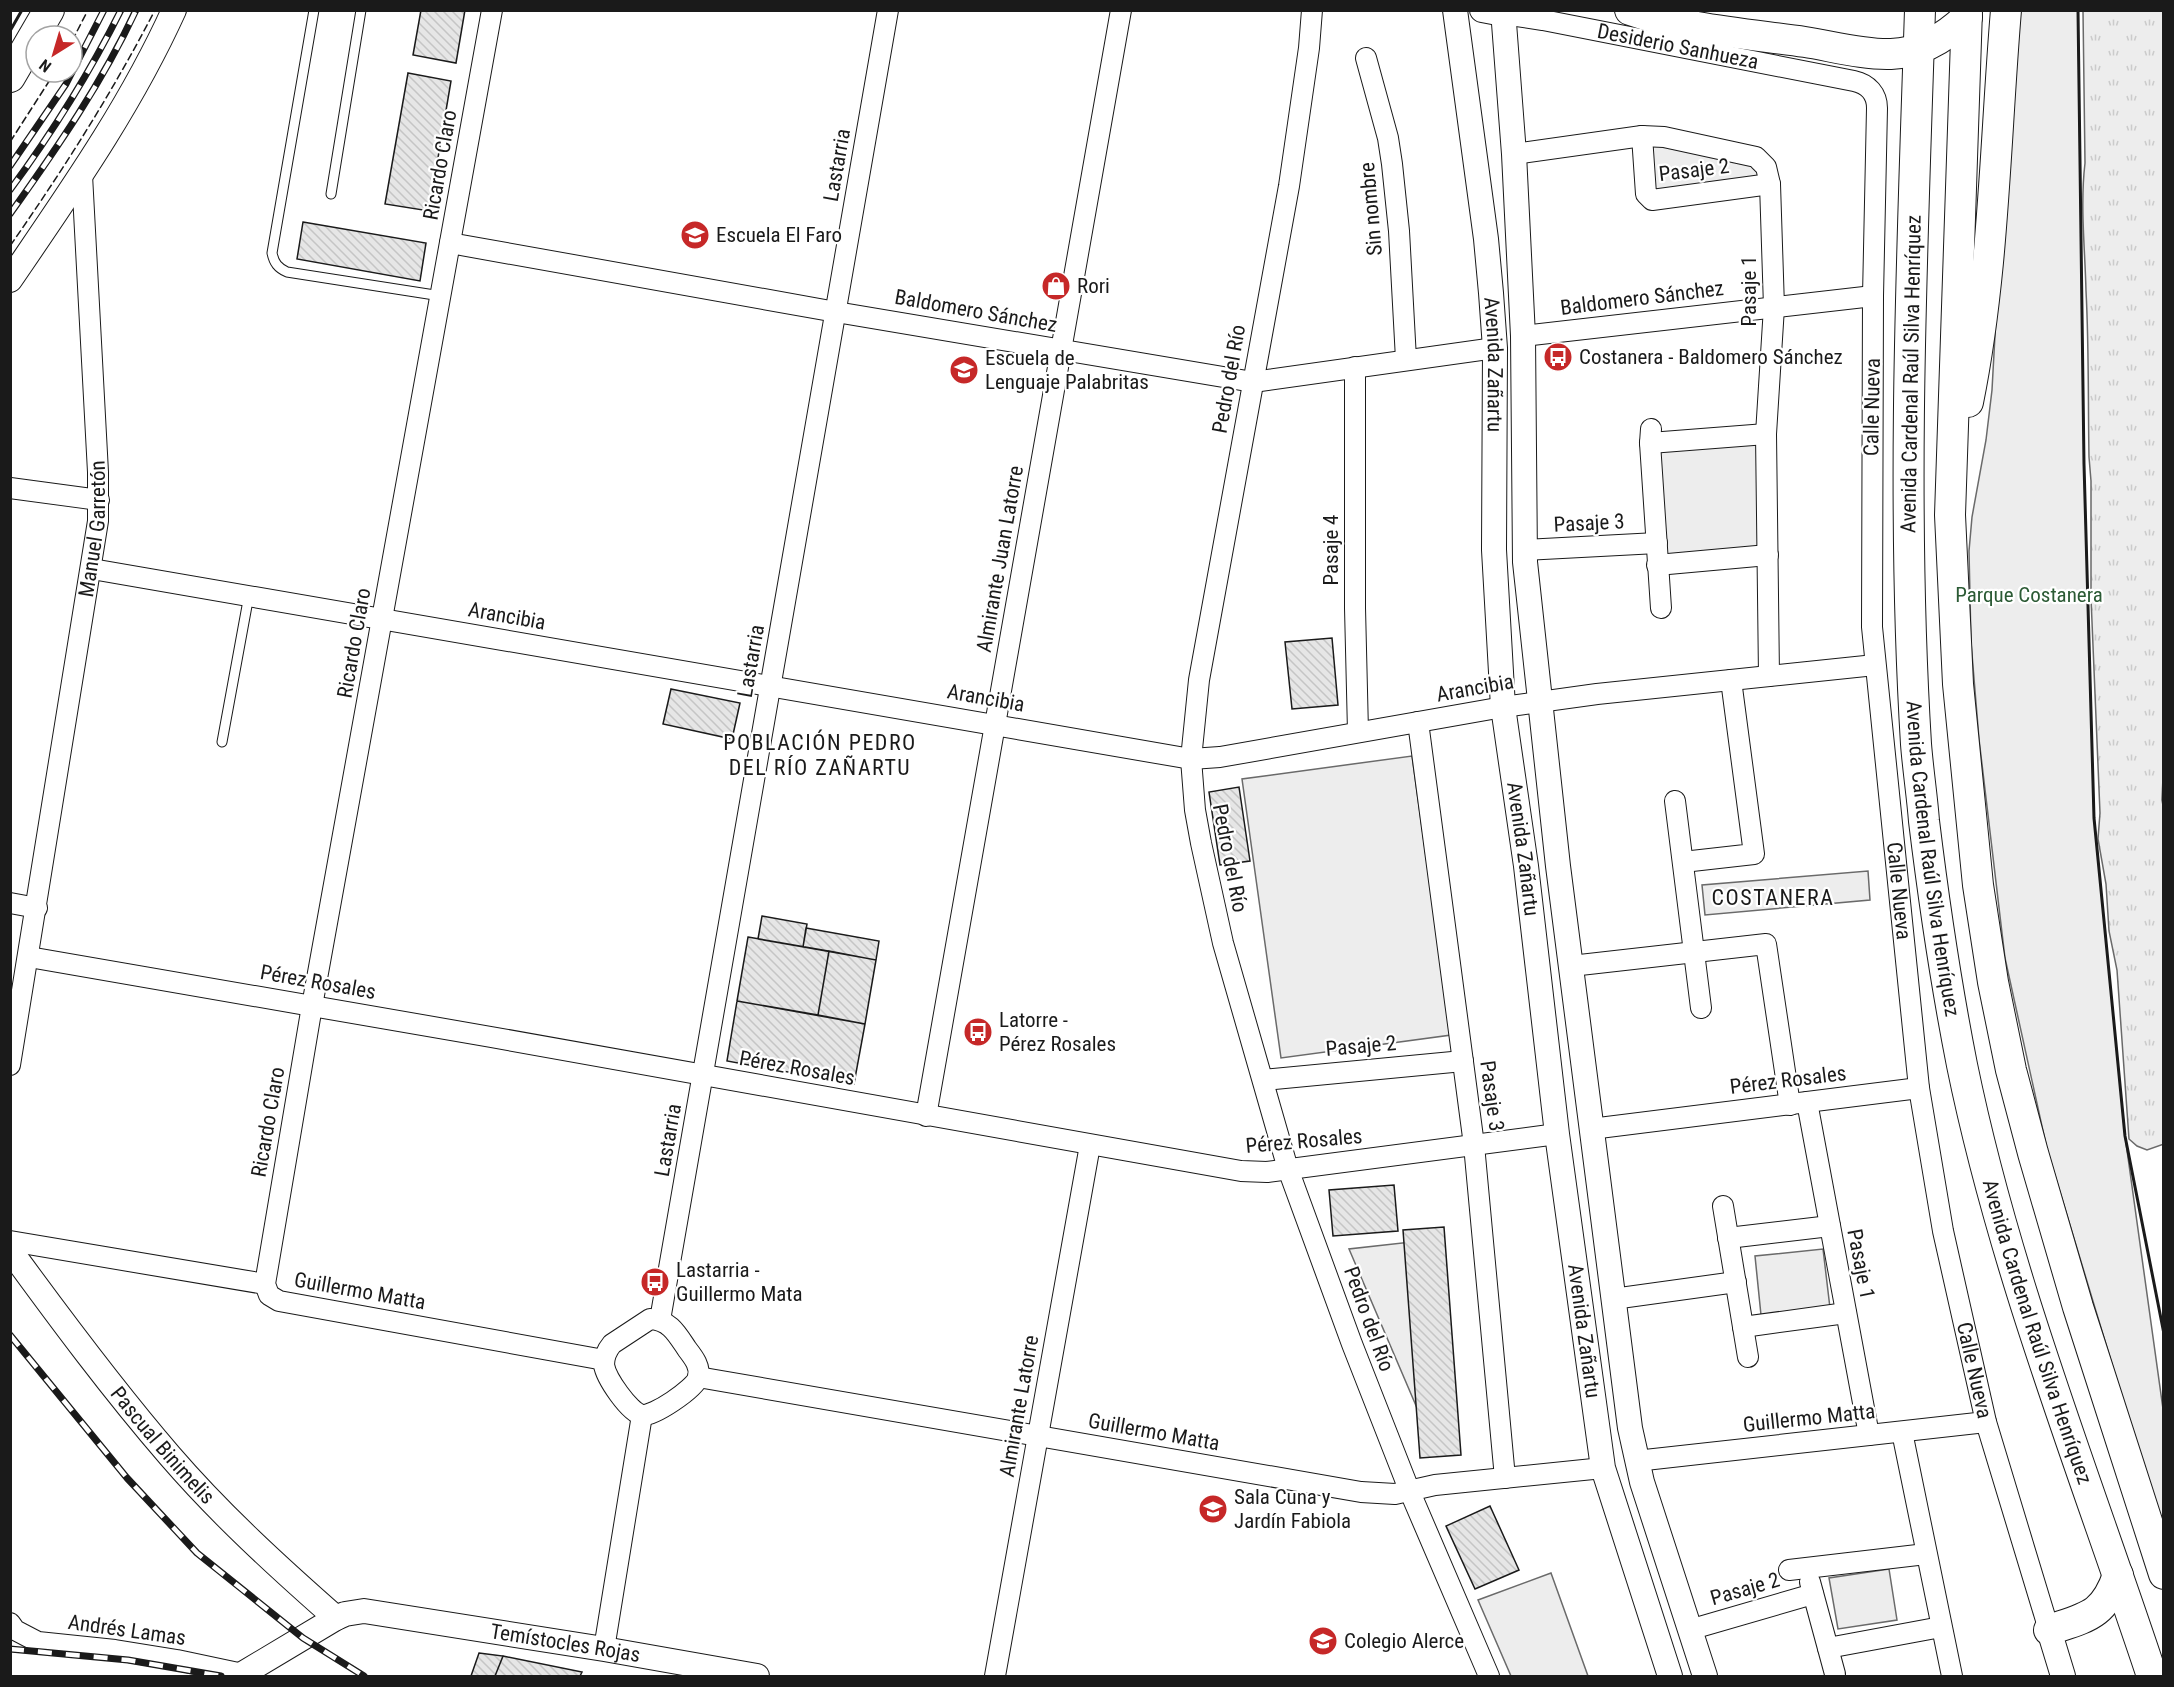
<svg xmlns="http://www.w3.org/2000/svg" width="2174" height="1687" viewBox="0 0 2174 1687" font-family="'Roboto Condensed',sans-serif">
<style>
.grass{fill:url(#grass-tufts);stroke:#6a6a6a;stroke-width:1.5}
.park{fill:#ededed;stroke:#6a6a6a;stroke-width:1.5}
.building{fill:url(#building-back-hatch);stroke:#1a1a1a;stroke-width:1.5}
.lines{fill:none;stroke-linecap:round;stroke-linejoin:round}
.service-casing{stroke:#1a1a1a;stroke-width:11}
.minor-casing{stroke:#1a1a1a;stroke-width:22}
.tertiary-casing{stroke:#1a1a1a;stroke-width:26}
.primary-casing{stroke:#1a1a1a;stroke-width:32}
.service{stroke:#fff;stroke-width:9}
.minor{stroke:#fff;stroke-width:20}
.tertiary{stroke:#fff;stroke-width:24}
.primary{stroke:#fff;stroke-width:30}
.rail-casing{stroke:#1a1a1a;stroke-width:7}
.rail{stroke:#fff;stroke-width:4.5;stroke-dasharray:14;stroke-linecap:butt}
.fence{stroke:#1a1a1a;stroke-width:1.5;stroke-dasharray:8 3;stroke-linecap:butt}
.wall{stroke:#1a1a1a;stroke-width:3}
.labels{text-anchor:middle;stroke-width:4.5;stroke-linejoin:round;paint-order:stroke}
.street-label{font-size:21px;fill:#1a1a1a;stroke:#fff}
.poi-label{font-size:21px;fill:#1a1a1a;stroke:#fff;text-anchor:start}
.park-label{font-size:21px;fill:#2b5a34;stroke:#fff}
.neighbourhood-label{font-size:22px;letter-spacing:1.5px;fill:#1a1a1a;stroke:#fff}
</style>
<defs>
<pattern id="grass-tufts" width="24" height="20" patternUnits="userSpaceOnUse" patternTransform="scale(1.5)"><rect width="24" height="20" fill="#ededed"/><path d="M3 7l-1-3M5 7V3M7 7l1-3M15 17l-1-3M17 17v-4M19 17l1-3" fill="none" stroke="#cbcbcb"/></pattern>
<pattern id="building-back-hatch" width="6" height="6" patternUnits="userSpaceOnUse" patternTransform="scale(1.5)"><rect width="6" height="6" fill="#e6e6e6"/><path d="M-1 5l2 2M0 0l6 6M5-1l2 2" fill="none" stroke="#c5c5c5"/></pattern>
</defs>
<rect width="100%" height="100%" fill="#fff"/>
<path class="grass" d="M2083,11H2163L2164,755L2162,800L2164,811V1144L2147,1150L2137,1146L2129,1139L2117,970L2109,931L2106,884L2098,839L2100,813L2091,598V481L2089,457C2088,402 2089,346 2086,291C2085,248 2080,206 2085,163Z"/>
<path class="park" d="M2019,11H2078L2084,464L2094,818L2125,1136L2163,1409V1533L2047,1149L2005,958L1979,739L1971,642L1969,551L1972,517L1986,440L1992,390L2003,189Z
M1642,136L1739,152L1770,184L1652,200Z
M1766,434L1768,555L1657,565L1650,443Z
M1412,756L1451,1035L1281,1058L1242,779Z
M1868,871L1870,900L1705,915L1702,885Z
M1411,1242L1423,1422L1349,1249Z
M1823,1249L1830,1308L1761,1315L1755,1256Z
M1889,1569L1897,1620L1838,1629L1829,1578Z
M1551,1573L1588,1676H1511L1478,1600Z"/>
<path class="building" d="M421,10H465L456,63L413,55Z
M408,73L451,81L429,211L385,204Z
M303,222L426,243L420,281L297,259Z
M1332,638L1338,705L1292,709L1285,642Z
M671,689L740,703L732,739L663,724Z
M1239,787L1250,861L1220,865L1209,792Z
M762,916L807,924L803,947L758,939Z
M806,928L879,941L876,960L803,947Z
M748,937L829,951L818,1015L737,1001Z
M829,951L876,960L865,1024L818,1015Z
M737,1001L865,1024L854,1084L727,1061Z
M1394,1185L1398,1231L1333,1236L1329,1190Z
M1444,1227L1461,1455L1420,1458L1403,1230Z
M1490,1506L1519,1570L1475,1589L1446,1526Z
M479,1653L503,1656L495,1676H471Z
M503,1656L582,1672L580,1676H495Z"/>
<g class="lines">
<g class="service-casing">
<path id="service" d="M314,10L272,253C274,263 278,268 287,272L441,296
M331,194L361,10
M222,742L249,595"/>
</g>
<g class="minor-casing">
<g id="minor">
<path d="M492,10L312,1006L265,1284L269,1295L279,1301L604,1360"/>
<path d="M1312,10L1309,48L1289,186L1199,680L1191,759L1195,810L1201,843L1223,943L1288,1169L1352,1344L1410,1492L1489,1676"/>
<path id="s1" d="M1503,14L1543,20L1854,81C1868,84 1877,94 1877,108L1873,296L1872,627L1919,1088L1943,1231L1986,1422L2049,1630"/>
<path d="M1366,58L1388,138L1392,164L1399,231L1406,359"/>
<path d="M1642,136L1646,194L1652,200L1770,184"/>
<path d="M1514,154L1642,136L1664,137L1756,157L1766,167L1770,184L1774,307L1766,434L1769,676"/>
<path d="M450,243L836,312L1253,382L1495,348"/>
<path d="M1523,336L1873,296"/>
<path d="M1355,367V608L1358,732"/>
<path d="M1651,429L1650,443L1661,608"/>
<path d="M1650,443L1766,434"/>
<path d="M10,488L99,500"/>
<path d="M1524,550L1657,543"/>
<path d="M1657,565L1768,555"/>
<path d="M92,569L1191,759L1220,757L1503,707L1597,694L1875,665"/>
<path d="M1418,722L1474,1145L1505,1478"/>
<path d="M1675,801L1701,1008"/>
<path d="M1683,862L1754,854L1731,680"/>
<path d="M10,903L37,908"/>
<path d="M29,957L491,1037L1241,1171L1267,1172L1557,1134"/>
<path d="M1571,966L1766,944L1790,1105"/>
<path id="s2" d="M10,1065L98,521V472L82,175"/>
<path d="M1263,1080L1463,1061"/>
<path d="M1807,1102L1869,1435"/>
<path d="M926,1116L1121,10"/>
<path d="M1591,1129L1919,1088"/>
<path d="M1723,1206L1748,1357"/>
<path d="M1728,1238L1830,1226"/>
<path d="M10,1241L265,1284"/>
<path d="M1613,1299L1736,1282"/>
<path d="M650,1319C670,1320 677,1334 687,1349C694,1358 701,1367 698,1378C694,1389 653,1417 642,1415C629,1412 606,1378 604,1365C604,1356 607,1350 612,1344Z"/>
<path d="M660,1320L888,10"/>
<path d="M1743,1327L1846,1313"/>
<path d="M698,1377L1361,1492L1395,1494L1435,1485L1603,1468"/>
<path d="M1902,1432L1952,1676"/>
<path d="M1636,1461L1986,1422"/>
<path d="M1789,1570L1926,1554"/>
<path d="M1810,1582L1835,1674"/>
<path d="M10,1623L15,1630L38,1642L115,1650L177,1660L243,1674"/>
<path d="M1689,1630L1813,1594"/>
<path d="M1828,1648L1941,1627"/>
<path d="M604,1649L642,1415"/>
<path d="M995,1676L1090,1145"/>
</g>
</g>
<g class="tertiary-casing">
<g id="tertiary">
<path id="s3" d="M1455,10L1486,239L1491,293L1495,348L1494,550L1503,707L1526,866L1557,1134L1603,1468L1670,1676"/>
<path d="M1482,10L1503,14"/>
<path d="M1503,10L1514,154L1523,336L1525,562L1558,866L1630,1428L1642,1482L1705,1676"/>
<path d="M10,280C70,192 130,107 174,10"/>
<path id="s4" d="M10,1250C61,1320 113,1390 170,1456C220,1514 278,1567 336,1618"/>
<path d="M2049,1630L2063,1676"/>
<path id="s5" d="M239,1676L336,1618L345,1614L364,1611L604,1649L757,1676"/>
</g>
</g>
<g class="primary-casing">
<g id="primary">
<path d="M1630,10C1683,29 1749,34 1805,42C1831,46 1864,55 1891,54C1921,53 1946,37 1967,17"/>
<path id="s6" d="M1920,10C1912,255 1901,500 1916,744C1918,770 1922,795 1924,821C1934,903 1946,984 1962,1065C2005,1275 2085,1474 2152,1676"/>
<path d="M1967,10L1950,515L1958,684L1978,885L1993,982L2011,1070L2033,1153L2078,1307L2164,1574"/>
<path d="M10,77L49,10"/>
<path d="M1968,402C1994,274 1995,141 2006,10"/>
<path d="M2049,1630C2087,1617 2104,1616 2118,1575"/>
</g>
</g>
<use href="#service" class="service"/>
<use href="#minor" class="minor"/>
<use href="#tertiary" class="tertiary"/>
<use href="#primary" class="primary"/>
<g class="rail-casing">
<path id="rail" d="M10,166L66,84L104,10
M10,190C52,133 89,74 121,10
M10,214C57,148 102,83 136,10
M10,1335L127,1478L197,1553L303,1638L364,1676
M10,1649L128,1660L221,1676"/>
</g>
<use href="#rail" class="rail"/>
<path class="fence" d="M72,41L88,10
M10,142L55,72
M10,246C63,170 112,93 155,10"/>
<path class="wall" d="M2078,10L2084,464L2094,818L2125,1136L2164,1334
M10,31L22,10"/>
</g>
<defs>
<g id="school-disc" transform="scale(1.5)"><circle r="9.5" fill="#c62828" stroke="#fff"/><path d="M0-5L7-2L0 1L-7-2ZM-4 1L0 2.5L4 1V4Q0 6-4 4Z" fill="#fff"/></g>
<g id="shop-disc" transform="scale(1.5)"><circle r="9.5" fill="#c62828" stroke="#fff"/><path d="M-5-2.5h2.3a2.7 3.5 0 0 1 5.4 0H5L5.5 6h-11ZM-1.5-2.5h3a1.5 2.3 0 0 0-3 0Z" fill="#fff"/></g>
<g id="bus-disc" transform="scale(1.5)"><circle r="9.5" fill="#c62828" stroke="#fff"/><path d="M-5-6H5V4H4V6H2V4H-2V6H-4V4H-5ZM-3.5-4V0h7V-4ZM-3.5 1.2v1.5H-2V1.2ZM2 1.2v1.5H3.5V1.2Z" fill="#fff"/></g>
</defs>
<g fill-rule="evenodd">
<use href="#school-disc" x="695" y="235"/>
<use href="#shop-disc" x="1056" y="286"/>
<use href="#bus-disc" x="1558" y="357"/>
<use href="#school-disc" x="964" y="370"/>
<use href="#bus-disc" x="978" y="1032"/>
<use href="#bus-disc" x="655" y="1282"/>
<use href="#school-disc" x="1213" y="1509"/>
<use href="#school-disc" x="1323" y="1641"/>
</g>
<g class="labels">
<g class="street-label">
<text dy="7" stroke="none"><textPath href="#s1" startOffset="178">Desiderio Sanhueza</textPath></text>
<text transform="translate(440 165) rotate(-80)" y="7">Ricardo Claro</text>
<text transform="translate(837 165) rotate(-80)" y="7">Lastarria</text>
<text transform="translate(1694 170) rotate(-7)" y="7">Pasaje 2</text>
<text transform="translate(1371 209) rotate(-95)" y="7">Sin nombre</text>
<text transform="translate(1749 291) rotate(-90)" y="7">Pasaje 1</text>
<text transform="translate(1642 298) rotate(-7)" y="7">Baldomero Sánchez</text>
<text transform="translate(976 311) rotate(10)" y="7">Baldomero Sánchez</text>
<text dy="7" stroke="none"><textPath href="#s3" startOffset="357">Avenida Zañartu</textPath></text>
<text transform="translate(1911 374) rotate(-89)" y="7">Avenida Cardenal Raúl Silva Henríquez</text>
<text transform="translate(1229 379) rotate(-80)" y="7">Pedro del Río</text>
<text transform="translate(1872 407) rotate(-89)" y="7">Calle Nueva</text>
<text transform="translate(1589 523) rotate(-3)" y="7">Pasaje 3</text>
<text dy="7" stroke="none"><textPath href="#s2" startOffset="543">Manuel Garretón</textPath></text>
<text transform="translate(1331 550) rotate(-90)" y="7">Pasaje 4</text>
<text transform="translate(1000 559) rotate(-80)" y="7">Almirante Juan Latorre</text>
<text transform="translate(507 616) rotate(10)" y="7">Arancibia</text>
<text transform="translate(354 643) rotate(-80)" y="7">Ricardo Claro</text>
<text transform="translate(751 661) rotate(-80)" y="7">Lastarria</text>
<text transform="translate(1475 688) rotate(-10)" y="7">Arancibia</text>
<text transform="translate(986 698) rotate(10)" y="7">Arancibia</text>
<text dy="7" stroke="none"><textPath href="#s3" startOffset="843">Avenida Zañartu</textPath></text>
<text transform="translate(1230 858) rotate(79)" y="7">Pedro del Río</text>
<text dy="7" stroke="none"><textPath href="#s6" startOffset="850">Avenida Cardenal Raúl Silva Henríquez</textPath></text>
<text dy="7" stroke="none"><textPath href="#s1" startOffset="1180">Calle Nueva</textPath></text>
<text transform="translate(318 982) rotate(10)" y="7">Pérez Rosales</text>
<text transform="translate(1361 1046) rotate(-5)" y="7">Pasaje 2</text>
<text transform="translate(797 1068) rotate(10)" y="7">Pérez Rosales</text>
<text transform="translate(1788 1080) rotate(-7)" y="7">Pérez Rosales</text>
<text transform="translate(1492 1096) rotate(82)" y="7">Pasaje 3</text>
<text transform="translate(268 1122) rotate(-80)" y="7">Ricardo Claro</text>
<text transform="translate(668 1140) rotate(-80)" y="7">Lastarria</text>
<text transform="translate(1304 1141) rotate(-5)" y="7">Pérez Rosales</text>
<text transform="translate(1861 1264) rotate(79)" y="7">Pasaje 1</text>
<text transform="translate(360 1291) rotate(10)" y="7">Guillermo Matta</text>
<text transform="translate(1369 1319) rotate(70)" y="7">Pedro del Río</text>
<text dy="7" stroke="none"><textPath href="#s3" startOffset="1329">Avenida Zañartu</textPath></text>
<text dy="7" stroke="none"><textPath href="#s6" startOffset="1336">Avenida Cardenal Raúl Silva Henríquez</textPath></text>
<text dy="7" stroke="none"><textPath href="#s1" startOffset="1666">Calle Nueva</textPath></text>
<text transform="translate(1019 1406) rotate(-80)" y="7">Almirante Latorre</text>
<text transform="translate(1809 1418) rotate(-6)" y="7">Guillermo Matta</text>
<text transform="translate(1154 1432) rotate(10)" y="7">Guillermo Matta</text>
<text dy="7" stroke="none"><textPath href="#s4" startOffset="248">Pascual Binimelis</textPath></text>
<text transform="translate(1745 1589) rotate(-16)" y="7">Pasaje 2</text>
<text transform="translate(127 1630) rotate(8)" y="7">Andrés Lamas</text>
<text dy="7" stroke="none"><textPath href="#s5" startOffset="346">Temístocles Rojas</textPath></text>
</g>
<g class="poi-label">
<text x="716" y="242">Escuela El Faro</text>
<text x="1077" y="293">Rori</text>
<text x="1579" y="364">Costanera - Baldomero Sánchez</text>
<text x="985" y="365">Escuela de<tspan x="985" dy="24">Lenguaje Palabritas</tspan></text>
<text x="999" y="1027">Latorre -<tspan x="999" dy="24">Pérez Rosales</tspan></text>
<text x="676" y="1277">Lastarria -<tspan x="676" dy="24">Guillermo Mata</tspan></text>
<text x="1234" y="1504">Sala Cuna y<tspan x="1234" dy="24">Jardín Fabiola</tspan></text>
<text x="1344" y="1648">Colegio Alerce</text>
</g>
<g class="park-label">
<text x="2029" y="602">Parque Costanera</text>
</g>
<g class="neighbourhood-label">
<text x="820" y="750">POBLACIÓN PEDRO<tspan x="820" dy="25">DEL RÍO ZAÑARTU</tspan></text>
<text x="1773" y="905">COSTANERA</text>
</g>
</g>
<rect width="2174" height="1687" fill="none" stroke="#1a1a1a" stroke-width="24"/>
<g transform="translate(54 54) rotate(217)"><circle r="28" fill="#ffffff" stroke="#a3a3a3" stroke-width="1.5"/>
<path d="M0-4.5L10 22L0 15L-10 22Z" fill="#c62828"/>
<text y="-9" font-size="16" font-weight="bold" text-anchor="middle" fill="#1a1a1a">N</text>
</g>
</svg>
